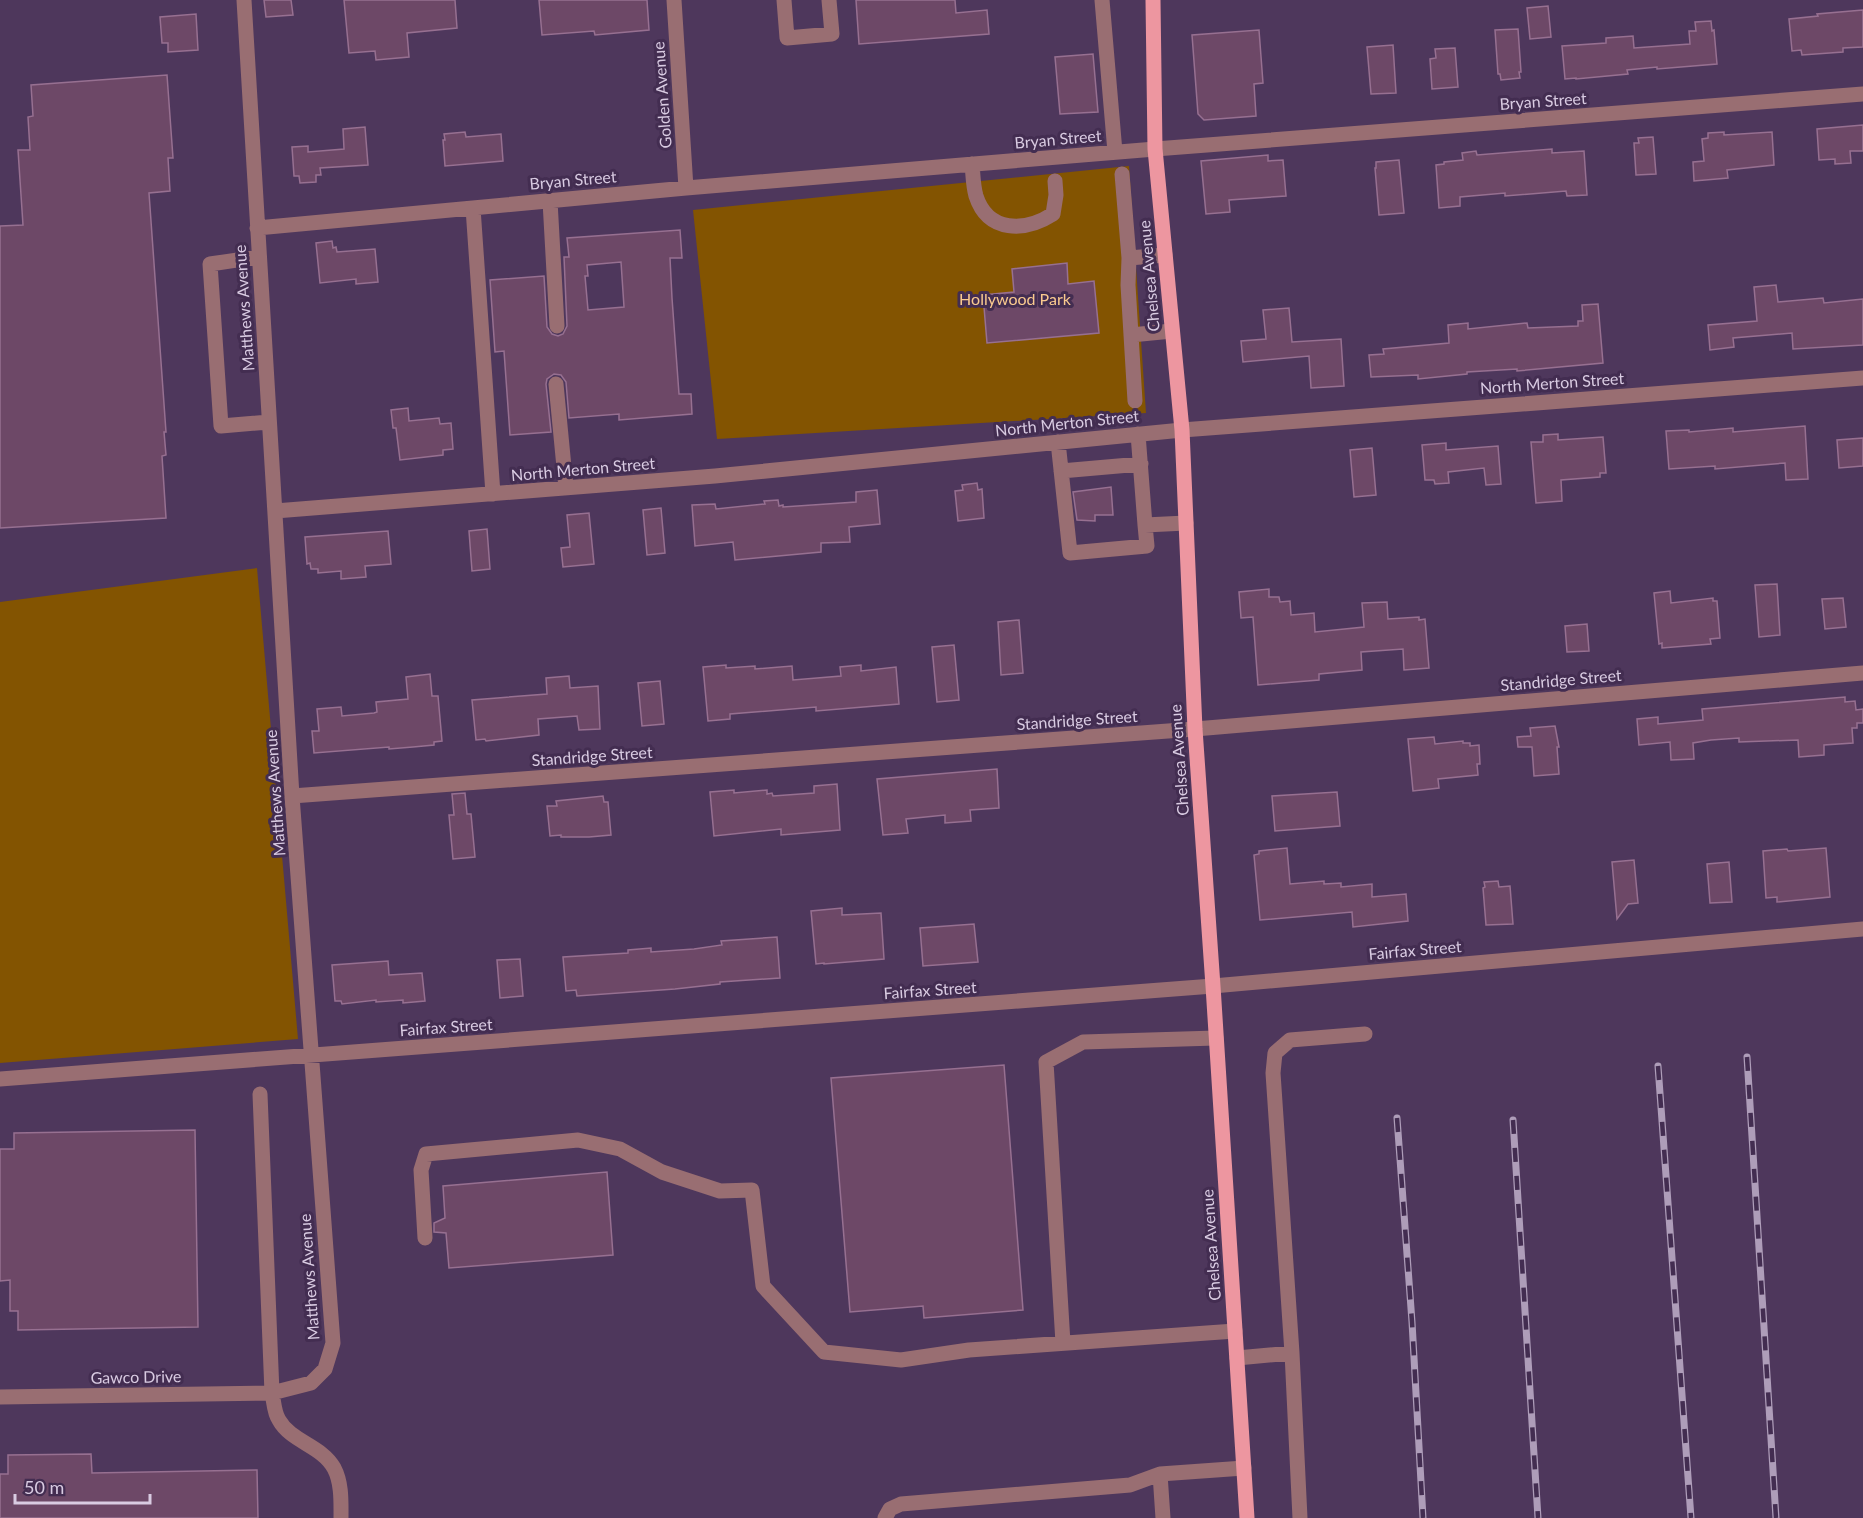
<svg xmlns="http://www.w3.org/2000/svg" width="1863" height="1518" viewBox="0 0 1863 1518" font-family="Lato,sans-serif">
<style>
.green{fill:#835401}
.building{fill:#6d4867;stroke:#977091;stroke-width:1.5;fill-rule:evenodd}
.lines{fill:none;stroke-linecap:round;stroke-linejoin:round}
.minor{stroke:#996e72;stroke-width:15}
.major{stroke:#ed96a0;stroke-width:15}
.rail-casing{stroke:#ae9db9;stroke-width:7}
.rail{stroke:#432d51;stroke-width:4.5;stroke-dasharray:14;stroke-linecap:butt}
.labels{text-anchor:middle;stroke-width:6;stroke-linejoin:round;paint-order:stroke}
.street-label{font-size:16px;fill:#d9cbe2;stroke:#432d51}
.park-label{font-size:16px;fill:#faca8f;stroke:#432d51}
</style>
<rect width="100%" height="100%" fill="#4e375c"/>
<path class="green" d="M1129,166L1146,413L717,439L693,210Z
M257,568L298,1039L0,1063V602Z"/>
<path class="building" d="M264,0H291L293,15L266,17Z
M344,0H455L457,28L407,33L409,57L376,60L375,51L349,53Z
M539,0H647L649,30L595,35L594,31L542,35Z
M856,0H955L956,13L987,10L989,34L859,44Z
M1548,6L1551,37L1530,39L1527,8Z
M1863,10V47L1843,48V52L1802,55L1801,50L1792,51L1789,19L1818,16L1817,14Z
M196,14L198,50L168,52V43H162L160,17Z
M1711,21L1712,31L1714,30L1717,64L1657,69V67L1627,70L1628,74L1576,79V78L1565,79L1562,46L1606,43V38L1633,36L1634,48L1690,44L1689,31H1696L1695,22Z
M1518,29L1521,72H1519L1520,78L1501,80L1500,74H1498L1495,30Z
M1259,30L1263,83L1254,84L1256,116L1204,120L1198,114L1192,35Z
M1393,45L1396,93L1371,94L1367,47Z
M1455,48L1458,87L1432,89L1430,59L1436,58L1435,49Z
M1093,54L1098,112L1060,114L1055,57Z
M167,75L173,158H168L170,191L149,193L166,432H164L166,455L162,456L166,518L0,528V226L23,225L18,150H30L28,117L33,116L31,85Z
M1863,125V151H1850L1851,163L1835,164V159L1819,160L1817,129Z
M365,127L368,165L320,168L321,175H316V182L300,183L299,176H294L292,147L308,146V152L344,149L343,129Z
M465,132L466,137L501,134L503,161L445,166L443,140H445L444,134Z
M1724,132V135L1772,132L1774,165L1727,170L1728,178L1694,181L1693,162L1704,161L1702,139L1708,138V133Z
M1653,137L1656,174L1636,175L1634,143H1639L1638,138Z
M1552,149V153L1584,151L1587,195L1567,196L1566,191L1505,196V193L1460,197V206L1439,208L1436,165L1444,164V162L1463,160L1462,153L1476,151L1477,155Z
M1268,155V161L1283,160L1286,196L1229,200L1230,212L1206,214L1201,161Z
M1399,160L1404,213L1379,215L1375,168H1376V162Z
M680,230L682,258H670L672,298L679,394H691L692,414L619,420V414L569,418L566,382L561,375L554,374L547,379L546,384L551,432L510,435L504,351L495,352L490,280L544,276L547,327L552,334L558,336L563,334L567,326L564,257H569L567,238ZM621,262L624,307L588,310L585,276H588L587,265Z
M332,241L333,248L336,247L337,252L375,249L378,282L356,284V279L320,283L316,243Z
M1067,263L1068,284L1094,281L1099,333L987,343L983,295L1014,292L1012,269Z
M1776,285L1778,302L1823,298L1824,303L1863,299V345L1793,349L1792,333L1733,338L1734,347L1710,350L1708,325L1757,321L1754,287Z
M1598,304L1603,363L1517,371V369L1467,372V374L1418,379V375L1371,377L1369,355L1384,354L1383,349L1449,343L1448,325L1468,323V329L1527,323L1528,328L1578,326V321H1583L1582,305Z
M1289,308L1292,342L1341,339L1344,386L1311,388L1309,356L1243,362L1241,341L1266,339L1263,310Z
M408,408L409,421L439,418L440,424L451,423L453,449L443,450V455L400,460L396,428H393L391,410Z
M1805,426L1808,479L1786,480L1785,463L1715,469V466L1669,469L1666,431L1689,430V432L1733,428V432Z
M1558,434V440L1603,437L1606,473H1600V477L1561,480L1562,501L1536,503L1531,442H1543V435Z
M1863,438V466L1839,468L1837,440Z
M1446,443V450L1498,446L1501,484L1486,485L1484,468L1448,472L1449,483L1435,484L1434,480H1425L1422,445Z
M1372,448L1376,495L1354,497L1350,450Z
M977,483L978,490L982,489L984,518L958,521L955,491L963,490L962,485Z
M1111,487L1113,515H1095V521L1077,520L1073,492Z
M877,490L880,524L849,527L850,542L821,543V552L735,560L733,542L695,546L692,505L715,504L716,509L765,504L764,501L778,500L779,506L783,505V507L856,502V492Z
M661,508L665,553L647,555L643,510Z
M589,513L594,564L563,567L561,548L570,547L567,515Z
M487,529L490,569L472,571L469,531Z
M388,531L391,564L365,566L366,577L341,579V571L318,573V569H311L310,563L307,564L305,537Z
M1777,584L1780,635L1759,637L1755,585Z
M1269,589V597H1279L1280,602L1290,601L1291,615L1314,613L1315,632L1364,627L1362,603L1387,602L1388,619L1419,617V620L1425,619L1429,668L1404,670L1403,649L1361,652L1362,670L1319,674V680L1258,685L1253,617L1241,618L1239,592Z
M1670,591L1671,603L1713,598V601H1717L1720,638L1710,639L1711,644L1662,648V643L1659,644L1654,593Z
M1843,598L1846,627L1825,629L1822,599Z
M1019,620L1023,673L1001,675L998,622Z
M1587,624L1589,651L1567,652L1565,626Z
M954,645L959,700L937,702L932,647Z
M726,665V668L755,666V669L792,666L793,680L841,676L840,667L861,665V671L896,667L899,704L816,711V707L730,714V719L708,721L703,667Z
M430,674L432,696H438L442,741L434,742V745L413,747L389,749V747L314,753L312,731H319L317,709L341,707L342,716L374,713L377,712L376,702L408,699L406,677Z
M569,676L570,688L598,686L600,729L579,730L577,716L538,719L539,735L486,741L485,739L476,740L472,700L547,694L546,678Z
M660,681L664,724L642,726L638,683Z
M1845,697V702L1855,701L1856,710L1863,709V723H1857V728H1852L1853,743L1824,745V755L1799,757L1798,740L1739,742V738L1711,740L1693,743L1694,759L1671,760L1670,742L1639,745L1637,719L1658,717V724L1703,720L1702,709Z
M1555,726L1559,747H1557L1559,774L1534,776L1532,747H1518L1517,737L1531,736L1530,728Z
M1434,737L1435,744L1463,741V743H1470V746L1479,745L1480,764H1477L1478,775L1438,779L1439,788L1413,791L1408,739Z
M997,769L999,808L970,810L971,821L945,823V815L906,819L908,833L883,835L877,779Z
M837,784L840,830L781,835V829L714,836L710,792L734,790V793L767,790V794L772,793L773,796L814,793V786Z
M1337,792L1340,826L1275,831L1272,796Z
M465,793L467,814H471L475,857L453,859L449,815H454L452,794Z
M603,796L604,802H608L611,835L589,837H561V835L550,836L547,806H557L556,801Z
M1287,848L1290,884L1324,881V884L1341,883V887L1372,884V897L1406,894L1408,921L1353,927L1352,912L1260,920L1254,855L1259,854V851Z
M1826,848L1830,897L1777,902V897L1766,898L1763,851L1787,849L1788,851Z
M1634,860L1638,903L1628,904L1617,919L1612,862Z
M1729,862L1732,902L1710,903L1707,864Z
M1498,881L1499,887L1510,886L1513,924L1486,925L1483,888L1485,887L1484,882Z
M842,908V915L881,913L884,959L824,964V963L816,964L811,911Z
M974,924L978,962L923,966L920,928Z
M777,937L780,978L720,982V984L675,989L577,996L576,990L566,991L563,957L628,953V950L651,948V952L694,949L722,945L721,941Z
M520,959L523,996L500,998L497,960Z
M388,961L389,975L422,973L425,1001L403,1003V1000L376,1002V1000L342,1004L341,1001H335L332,965Z
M1004,1065L1023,1310L924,1318L923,1306L850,1312L831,1078Z
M195,1130L198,1327L18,1330V1311H10V1280L0,1281V1149H14V1133Z
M607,1172L613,1255L449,1268L446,1233L434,1232V1223L445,1218L443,1186Z
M91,1454L92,1473L257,1470L258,1518H0V1474H8V1455Z"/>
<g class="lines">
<path class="minor" d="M244,0L292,796L333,1343L325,1369L311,1383L272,1393C274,1402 274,1413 279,1420C291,1442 321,1445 334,1468C342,1483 341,1502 341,1518
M674,0L686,188
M784,0L787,38L832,34L829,0
M1102,0L1115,152
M972,164C973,174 973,186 976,196C988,233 1025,232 1053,214L1056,195L1055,181
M1122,174L1129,258L1128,285L1135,401
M550,201L557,326
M473,208L493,494
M257,228L686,188L1155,149L1863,94
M258,257L210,264L221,426L269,422
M1129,258L1165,255
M1131,335L1172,331
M556,384L566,488
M1138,434L1145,525
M1058,442L1070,553L1147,546L1145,525L1186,523
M1061,471L1141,464
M275,511L715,476L1182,430L1863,378
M292,796L1195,729L1863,673
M0,1079L1213,986L1863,929
M425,1238L421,1170L426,1154L578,1140L620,1149L662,1172L720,1191L752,1190L763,1286L824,1352L901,1360L969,1350L1235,1331
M1063,1343L1046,1062L1083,1042L1216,1038
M1292,1353L1273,1073L1275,1053L1290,1040L1365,1034
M1237,1358L1292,1353L1300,1518
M0,1397L272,1393L260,1094
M1160,1474L1163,1518
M885,1518L890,1509L901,1504L1130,1485L1160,1474L1244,1468"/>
<path class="major" d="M1153,0L1155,149L1182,430L1195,729L1213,986L1247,1518"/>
<g class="rail-casing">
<path id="rail" d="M1747,1057L1776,1518
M1658,1066L1691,1518
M1397,1118L1412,1322L1423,1518
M1513,1120L1538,1518"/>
</g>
<use href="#rail" class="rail"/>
</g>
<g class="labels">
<g class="street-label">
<text transform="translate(662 95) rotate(-94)" y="6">Golden Avenue</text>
<text transform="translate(1543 101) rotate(-4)" y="6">Bryan Street</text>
<text transform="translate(1058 139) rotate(-5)" y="6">Bryan Street</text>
<text transform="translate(573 180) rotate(-5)" y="6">Bryan Street</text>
<text transform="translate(1149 276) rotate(-95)" y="6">Chelsea Avenue</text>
<text transform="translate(244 308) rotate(-94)" y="6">Matthews Avenue</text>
<text transform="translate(1552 383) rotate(-4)" y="6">North Merton Street</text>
<text transform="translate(1067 423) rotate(-6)" y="6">North Merton Street</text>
<text transform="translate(583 469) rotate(-5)" y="6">North Merton Street</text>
<text transform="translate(1561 680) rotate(-5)" y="6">Standridge Street</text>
<text transform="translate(1077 720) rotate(-4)" y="6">Standridge Street</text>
<text transform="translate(592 756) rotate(-4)" y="6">Standridge Street</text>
<text transform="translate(1179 760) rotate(-94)" y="6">Chelsea Avenue</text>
<text transform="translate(275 793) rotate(-94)" y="6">Matthews Avenue</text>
<text transform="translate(1415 950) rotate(-5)" y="6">Fairfax Street</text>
<text transform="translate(930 990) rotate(-4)" y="6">Fairfax Street</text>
<text transform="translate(446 1027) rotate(-4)" y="6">Fairfax Street</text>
<text transform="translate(1211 1245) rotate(-94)" y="6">Chelsea Avenue</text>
<text transform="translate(309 1277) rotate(-94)" y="6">Matthews Avenue</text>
<text transform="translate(136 1377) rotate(-1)" y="6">Gawco Drive</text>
</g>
<g class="park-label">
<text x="1015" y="305">Hollywood Park</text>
</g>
</g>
<path d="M15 1494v9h135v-9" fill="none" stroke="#d9cbe2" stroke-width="3"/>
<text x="24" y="1494" font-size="18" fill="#d9cbe2" stroke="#432d51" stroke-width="4.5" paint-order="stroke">50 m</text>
</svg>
